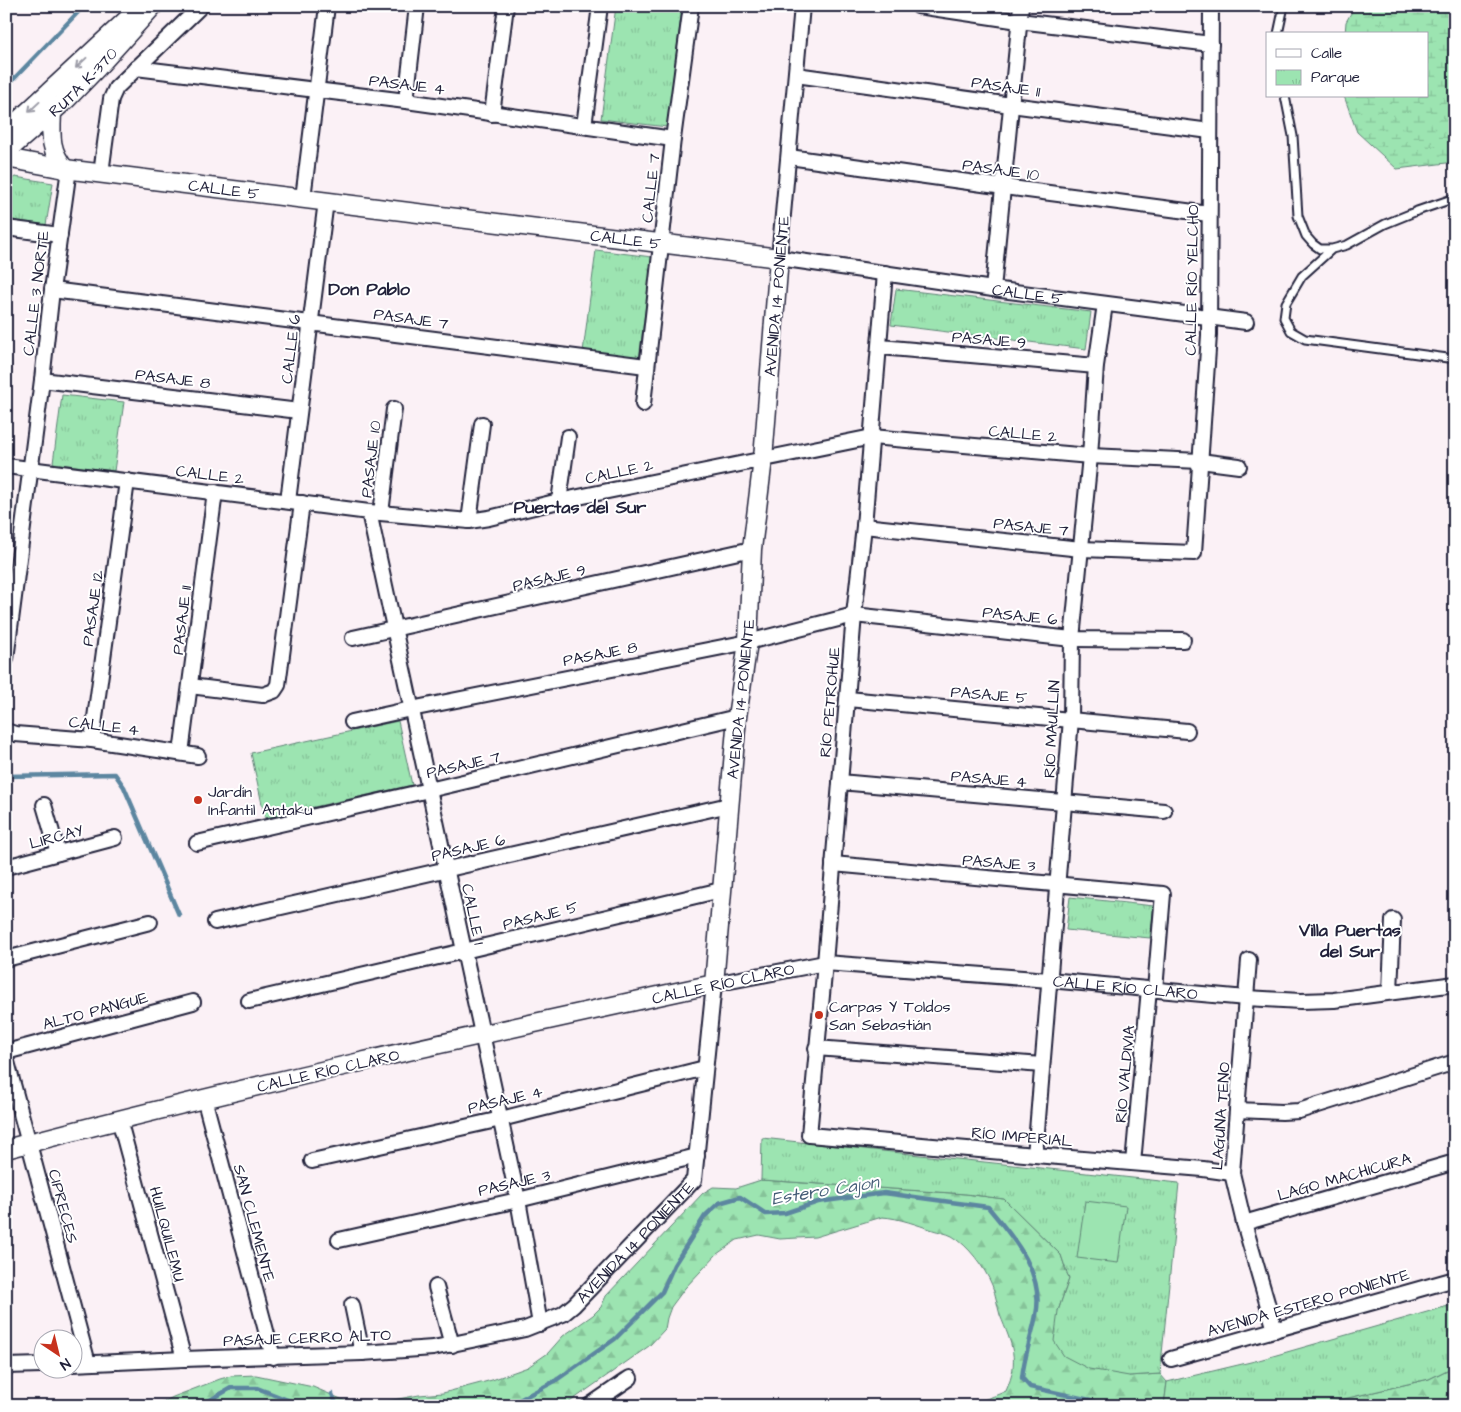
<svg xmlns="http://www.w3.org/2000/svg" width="1461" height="1412" viewBox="0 0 1461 1412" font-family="'Architects Daughter',sans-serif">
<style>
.forest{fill:url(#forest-firs);stroke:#5f8376}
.wetland{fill:url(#wetland-marsh);stroke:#5f8376}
.park{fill:url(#park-tufts);stroke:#5f8376}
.garden{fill:#9ce4b1;stroke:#5f8376}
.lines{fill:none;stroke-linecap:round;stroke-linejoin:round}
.stream{stroke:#5c86a0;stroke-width:4.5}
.service-casing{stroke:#22223b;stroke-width:11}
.minor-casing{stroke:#22223b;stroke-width:18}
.tertiary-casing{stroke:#22223b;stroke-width:21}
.service{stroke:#fff;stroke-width:7}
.minor{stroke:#fff;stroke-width:14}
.tertiary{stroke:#fff;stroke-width:18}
.oneway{stroke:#9c9ca7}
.poi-dot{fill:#c8321e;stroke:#fff;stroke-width:2}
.labels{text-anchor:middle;stroke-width:4;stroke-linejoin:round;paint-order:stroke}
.street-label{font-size:16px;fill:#22223b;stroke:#fff}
.poi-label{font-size:16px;fill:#22223b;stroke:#fff;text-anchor:start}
.neighbourhood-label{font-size:18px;font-weight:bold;fill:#22223b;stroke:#fff}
.water-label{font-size:18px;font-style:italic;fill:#445c76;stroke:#fff}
</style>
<defs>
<pattern id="forest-firs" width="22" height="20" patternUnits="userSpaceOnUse" patternTransform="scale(1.25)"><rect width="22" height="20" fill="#9ce4b1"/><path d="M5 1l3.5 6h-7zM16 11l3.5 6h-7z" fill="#86c399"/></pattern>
<pattern id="wetland-marsh" width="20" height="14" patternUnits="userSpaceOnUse" patternTransform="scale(1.25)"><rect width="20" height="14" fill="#9ce4b1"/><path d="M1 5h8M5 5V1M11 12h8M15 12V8" fill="none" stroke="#86c399"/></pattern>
<pattern id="park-tufts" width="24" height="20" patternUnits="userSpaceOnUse" patternTransform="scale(1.25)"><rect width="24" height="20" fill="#9ce4b1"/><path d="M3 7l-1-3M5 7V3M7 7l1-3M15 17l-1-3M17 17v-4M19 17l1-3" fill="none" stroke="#86c399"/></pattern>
</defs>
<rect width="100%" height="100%" fill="#fbf1f6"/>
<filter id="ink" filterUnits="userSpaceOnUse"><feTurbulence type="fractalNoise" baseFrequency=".02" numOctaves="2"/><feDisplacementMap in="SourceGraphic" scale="10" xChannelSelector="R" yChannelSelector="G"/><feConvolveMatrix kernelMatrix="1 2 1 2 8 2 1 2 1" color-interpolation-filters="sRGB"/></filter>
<g filter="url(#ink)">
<path class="forest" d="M761,1180L966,1194L1004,1199L1061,1255L1069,1279L1058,1311L1129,1376L1160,1374L1167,1382L1164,1406H923C939,1400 934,1404 949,1405C966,1407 991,1398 1006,1391C1020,1359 1012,1345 1000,1315C997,1305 996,1295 992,1285C985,1268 968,1245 952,1236C946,1233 939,1232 933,1230C917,1225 900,1218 882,1217L815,1237L780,1239L759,1235L737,1240L717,1254L685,1288L671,1307L667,1318L665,1329L649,1346L564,1406H156L173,1397L220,1379L231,1376L256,1375L313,1387L348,1402L361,1404L383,1402L419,1395L443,1393L492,1380L528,1367L548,1353L563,1336L593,1315L601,1307L606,1296L703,1193L713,1187L736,1188Z
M1455,1366V1406H1314L1429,1379Z"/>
<path class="wetland" d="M1355,6H1455V162L1397,169L1357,132L1344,96H1427V34H1345L1346,22Z"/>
<path class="park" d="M616,6H659L682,9L667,127L601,119Z
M15,177L53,183L46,225L6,219V182Z
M596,250L652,257L639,359L583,352Z
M896,289L1091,312L1086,349L891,325Z
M62,395L124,402L114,471L53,463Z
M398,721L412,785L265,818L251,753Z
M1070,897L1154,906L1150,938L1066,930Z
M762,1138L1179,1183L1160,1374L1129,1376L1089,1369L1064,1356L1054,1341L1058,1311L1069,1279L1061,1255L1004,1199L966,1194L761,1180Z
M1455,1304V1366L1429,1379L1314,1406H1164L1167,1382L1259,1360Z"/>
<path class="garden" d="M1085,1201L1126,1206L1118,1263L1077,1258Z"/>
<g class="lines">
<path class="stream" d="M6,87L84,6
M6,776L115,774L124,787L179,915
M332,1394L337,1406
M200,1406L231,1388H257L303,1406
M508,1406L555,1381L615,1339L662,1292L674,1265L705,1216L719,1203L740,1197L766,1214L785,1213L818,1202L884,1193L988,1207C1013,1237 1045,1273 1036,1315C1032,1336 1024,1356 1022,1378L1030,1387L1090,1400L1104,1406"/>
<g class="service-casing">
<path id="service" d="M1278,34L1284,6
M1285,96L1293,136L1298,216L1306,236L1313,244L1320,249H1332L1347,245L1385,224L1417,211L1455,198
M1332,249L1302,276L1286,303L1284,318L1291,331L1305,339L1455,359"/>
</g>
<g class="minor-casing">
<g id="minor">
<path id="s1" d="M802,6L779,258L993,289L1246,322"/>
<path d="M918,6L1019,21L1211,44"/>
<path d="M136,68L406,101L673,139"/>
<path d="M796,75L1011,105L1210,131"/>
<path d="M406,101L417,6"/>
<path d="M492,114L506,6"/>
<path d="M584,126L600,6"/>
<path d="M789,157L1004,187L1209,214"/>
<path d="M101,173L111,99L116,88L201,6"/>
<path d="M303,198L327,6"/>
<path d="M6,228L60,235"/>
<path d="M885,273L864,526L854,615L825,963L809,1135L1035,1155L1203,1169L1232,1173"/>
<path d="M993,289L1021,6"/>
<path d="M52,290L646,366"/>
<path d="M880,347L1096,366"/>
<path d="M42,380L299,411"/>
<path d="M643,404L673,139L691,6"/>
<path d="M6,466L369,512L469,521L489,518L559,501L872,437L1090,456L1200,461L1239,466"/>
<path d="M288,501L326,201"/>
<path d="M559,501L568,437"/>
<path d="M369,512L518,1200L540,1324"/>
<path d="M381,513L394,409"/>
<path d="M469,521L482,424"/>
<path d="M864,526L1081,549L1194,553L1209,335L1211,6"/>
<path d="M353,638L752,549"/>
<path d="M6,659L42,380L52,290L69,169"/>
<path d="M190,686L263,695L274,691L278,685L302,503"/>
<path d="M848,699L1187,731"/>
<path d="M352,722L411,709L748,642L854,615L1072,639L1183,640"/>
<path d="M6,731L15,734L92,740L198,756"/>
<path d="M92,740L127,481"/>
<path d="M181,753L215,492"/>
<path d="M840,782L1164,811"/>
<path d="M44,805L58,853"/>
<path d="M197,843L429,790L737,717"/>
<path d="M833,864L1163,894L1155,990"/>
<path d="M6,867L115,838"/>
<path d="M215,922L729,805"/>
<path d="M6,959L150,922"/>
<path d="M1249,960L1232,1173L1244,1223L1275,1330"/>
<path d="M1390,992L1393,920"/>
<path d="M249,1001L464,951L721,890"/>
<path d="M816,1048L1042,1065"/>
<path d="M6,1052L193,1002"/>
<path d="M6,1058L88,1363"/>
<path d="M204,1098L273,1357"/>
<path d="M1237,1110L1282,1112L1299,1111L1455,1062"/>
<path d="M119,1119L184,1359"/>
<path d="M1035,1155L1071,719L1072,639L1090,456L1096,366L1105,304"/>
<path d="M312,1161L501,1119L705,1068"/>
<path d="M1133,1163L1149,989"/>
<path d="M1244,1223L1455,1162"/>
<path d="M339,1240L518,1200L697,1156"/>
<path d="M436,1287L452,1345"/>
<path d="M352,1305L362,1353"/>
<path d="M1171,1359L1455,1279"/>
<path id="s2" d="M72,1364L184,1359L362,1353L433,1348L525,1329L563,1314L574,1305L694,1180L714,984L825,963L1049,980L1246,998L1301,1001L1334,1000L1455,984"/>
<path d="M6,1366L42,1365"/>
<path d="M589,1406L630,1378"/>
</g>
</g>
<g class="tertiary-casing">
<g id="tertiary">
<path d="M52,112C51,135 49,150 65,169"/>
<path d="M6,132L134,13"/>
<path id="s3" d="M6,152L67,99L97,68L153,6"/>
<path id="s4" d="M6,158L65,169L779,258L763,459L752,549L748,642L737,717L714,984C477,1035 240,1087 6,1149"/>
</g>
</g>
<use href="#service" class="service"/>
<use href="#minor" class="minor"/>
<use href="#tertiary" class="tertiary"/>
</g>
<defs><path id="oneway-shaft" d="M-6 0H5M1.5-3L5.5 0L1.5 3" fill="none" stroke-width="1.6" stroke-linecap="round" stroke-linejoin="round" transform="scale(1.25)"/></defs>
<g class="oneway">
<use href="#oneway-shaft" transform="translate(81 63) rotate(137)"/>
<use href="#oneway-shaft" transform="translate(34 107) rotate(137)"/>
</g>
</g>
<g class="poi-dot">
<circle cx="198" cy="800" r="5"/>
<circle cx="819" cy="1015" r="5"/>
</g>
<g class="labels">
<g class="street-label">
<text dy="6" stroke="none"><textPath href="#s3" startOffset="104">RUTA K-370</textPath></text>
<text transform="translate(407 84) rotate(7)" y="6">PASAJE 4</text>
<text transform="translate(1006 86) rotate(8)" y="6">PASAJE 11</text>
<text transform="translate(1001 169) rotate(8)" y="6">PASAJE 10</text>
<text transform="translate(650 188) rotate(-84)" y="6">CALLE 7</text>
<text dy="6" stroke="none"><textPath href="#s4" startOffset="220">CALLE 5</textPath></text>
<text dy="6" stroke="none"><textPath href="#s4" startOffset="625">CALLE 5</textPath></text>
<text transform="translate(1191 280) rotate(-89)" y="6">CALLE RÍO YELCHO</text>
<text transform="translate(35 293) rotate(-83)" y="6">CALLE 3 NORTE</text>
<text dy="6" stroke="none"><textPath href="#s1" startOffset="504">CALLE 5</textPath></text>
<text transform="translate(776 296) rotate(-85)" y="6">AVENIDA 14 PONIENTE</text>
<text transform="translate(411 318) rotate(8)" y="6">PASAJE 7</text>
<text transform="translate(989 339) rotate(5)" y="6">PASAJE 9</text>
<text transform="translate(290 349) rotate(-83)" y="6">CALLE 6</text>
<text transform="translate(173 378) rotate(7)" y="6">PASAJE 8</text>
<text transform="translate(1023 433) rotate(5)" y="6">CALLE 2</text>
<text transform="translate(370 459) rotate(-83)" y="6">PASAJE 10</text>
<text transform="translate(619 471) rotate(-12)" y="6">CALLE 2</text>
<text transform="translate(210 474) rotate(7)" y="6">CALLE 2</text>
<text transform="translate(1031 526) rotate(6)" y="6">PASAJE 7</text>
<text transform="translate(549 577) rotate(-13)" y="6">PASAJE 9</text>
<text transform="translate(92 608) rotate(-82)" y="6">PASAJE 12</text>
<text transform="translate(1020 615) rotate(6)" y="6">PASAJE 6</text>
<text transform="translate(181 620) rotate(-83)" y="6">PASAJE 11</text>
<text transform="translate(600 653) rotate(-11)" y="6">PASAJE 8</text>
<text transform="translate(989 694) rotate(5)" y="6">PASAJE 5</text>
<text transform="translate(740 699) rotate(-84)" y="6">AVENIDA 14 PONIENTE</text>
<text transform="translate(829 702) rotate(-85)" y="6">RÍO PETROHUE</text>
<text transform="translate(104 725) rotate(7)" y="6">CALLE 4</text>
<text transform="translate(1051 729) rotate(-87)" y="6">RÍO MAULLÍN</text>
<text transform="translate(463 764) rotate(-13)" y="6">PASAJE 7</text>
<text transform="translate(989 778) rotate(5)" y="6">PASAJE 4</text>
<text transform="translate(56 836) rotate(-15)" y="6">LIRCAY</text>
<text transform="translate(468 847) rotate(-13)" y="6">PASAJE 6</text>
<text transform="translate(999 862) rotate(5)" y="6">PASAJE 3</text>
<text transform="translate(474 914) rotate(78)" y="6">CALLE 1</text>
<text transform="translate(540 915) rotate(-14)" y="6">PASAJE 5</text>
<text transform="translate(723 983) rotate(-12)" y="6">CALLE RÍO CLARO</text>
<text dy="6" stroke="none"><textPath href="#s2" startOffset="1295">CALLE RÍO CLARO</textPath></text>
<text transform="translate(95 1010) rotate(-15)" y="6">ALTO PANGUE</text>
<text transform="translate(328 1070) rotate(-13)" y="6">CALLE RÍO CLARO</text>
<text transform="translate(1124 1074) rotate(-85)" y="6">RÍO VALDIVIA</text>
<text transform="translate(505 1099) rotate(-13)" y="6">PASAJE 4</text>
<text transform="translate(1220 1116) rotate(-86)" y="6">LAGUNA TENO</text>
<text transform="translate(1022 1136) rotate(5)" y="6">RÍO IMPERIAL</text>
<text transform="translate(1344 1176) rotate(-16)" y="6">LAGO MACHICURA</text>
<text transform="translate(514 1182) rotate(-13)" y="6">PASAJE 3</text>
<text transform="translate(64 1206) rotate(75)" y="6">CIPRECES</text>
<text transform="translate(255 1223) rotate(75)" y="6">SAN CLEMENTE</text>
<text transform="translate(168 1234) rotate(75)" y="6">HUILQUILEMU</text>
<text dy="6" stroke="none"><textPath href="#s2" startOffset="598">AVENIDA 14 PONIENTE</textPath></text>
<text transform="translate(1308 1302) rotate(-16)" y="6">AVENIDA ESTERO PONIENTE</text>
<text transform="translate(307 1337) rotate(-2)" y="6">PASAJE CERRO ALTO</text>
</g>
<g class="poi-label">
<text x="208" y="797">Jardín<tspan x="208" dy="18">Infantil Antaku</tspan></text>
<text x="829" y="1012">Carpas Y Toldos<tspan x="829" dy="18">San Sebastián</tspan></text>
</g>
<g class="neighbourhood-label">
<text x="369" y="295">Don Pablo</text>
<text x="580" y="513">Puertas del Sur</text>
<text x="1350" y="936">Villa Puertas<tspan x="1350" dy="21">del Sur</tspan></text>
</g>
<g class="water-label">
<text transform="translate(825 1190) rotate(-9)" y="6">Estero Cajon</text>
</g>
</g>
<rect width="1461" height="1412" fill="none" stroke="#fff" stroke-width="25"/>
<rect x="12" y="12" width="1436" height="1387" fill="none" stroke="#22223b" stroke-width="2" filter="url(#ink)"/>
<rect x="1266" y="32" width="162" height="65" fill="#ffffff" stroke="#a7a7b1"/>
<rect x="1276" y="49" width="25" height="8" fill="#ffffff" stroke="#a7a7b1"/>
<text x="1311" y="58" font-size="15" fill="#22223b">Calle</text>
<rect x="1276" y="70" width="25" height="15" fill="url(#park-tufts)" stroke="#a7a7b1"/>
<text x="1311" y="82" font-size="15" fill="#22223b">Parque</text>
<g transform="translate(58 1354) rotate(145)"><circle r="24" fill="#ffffff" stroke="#a7a7b1"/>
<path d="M0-4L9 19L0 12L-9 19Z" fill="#c8321e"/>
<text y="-8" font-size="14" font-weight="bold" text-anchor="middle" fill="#22223b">N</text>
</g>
</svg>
